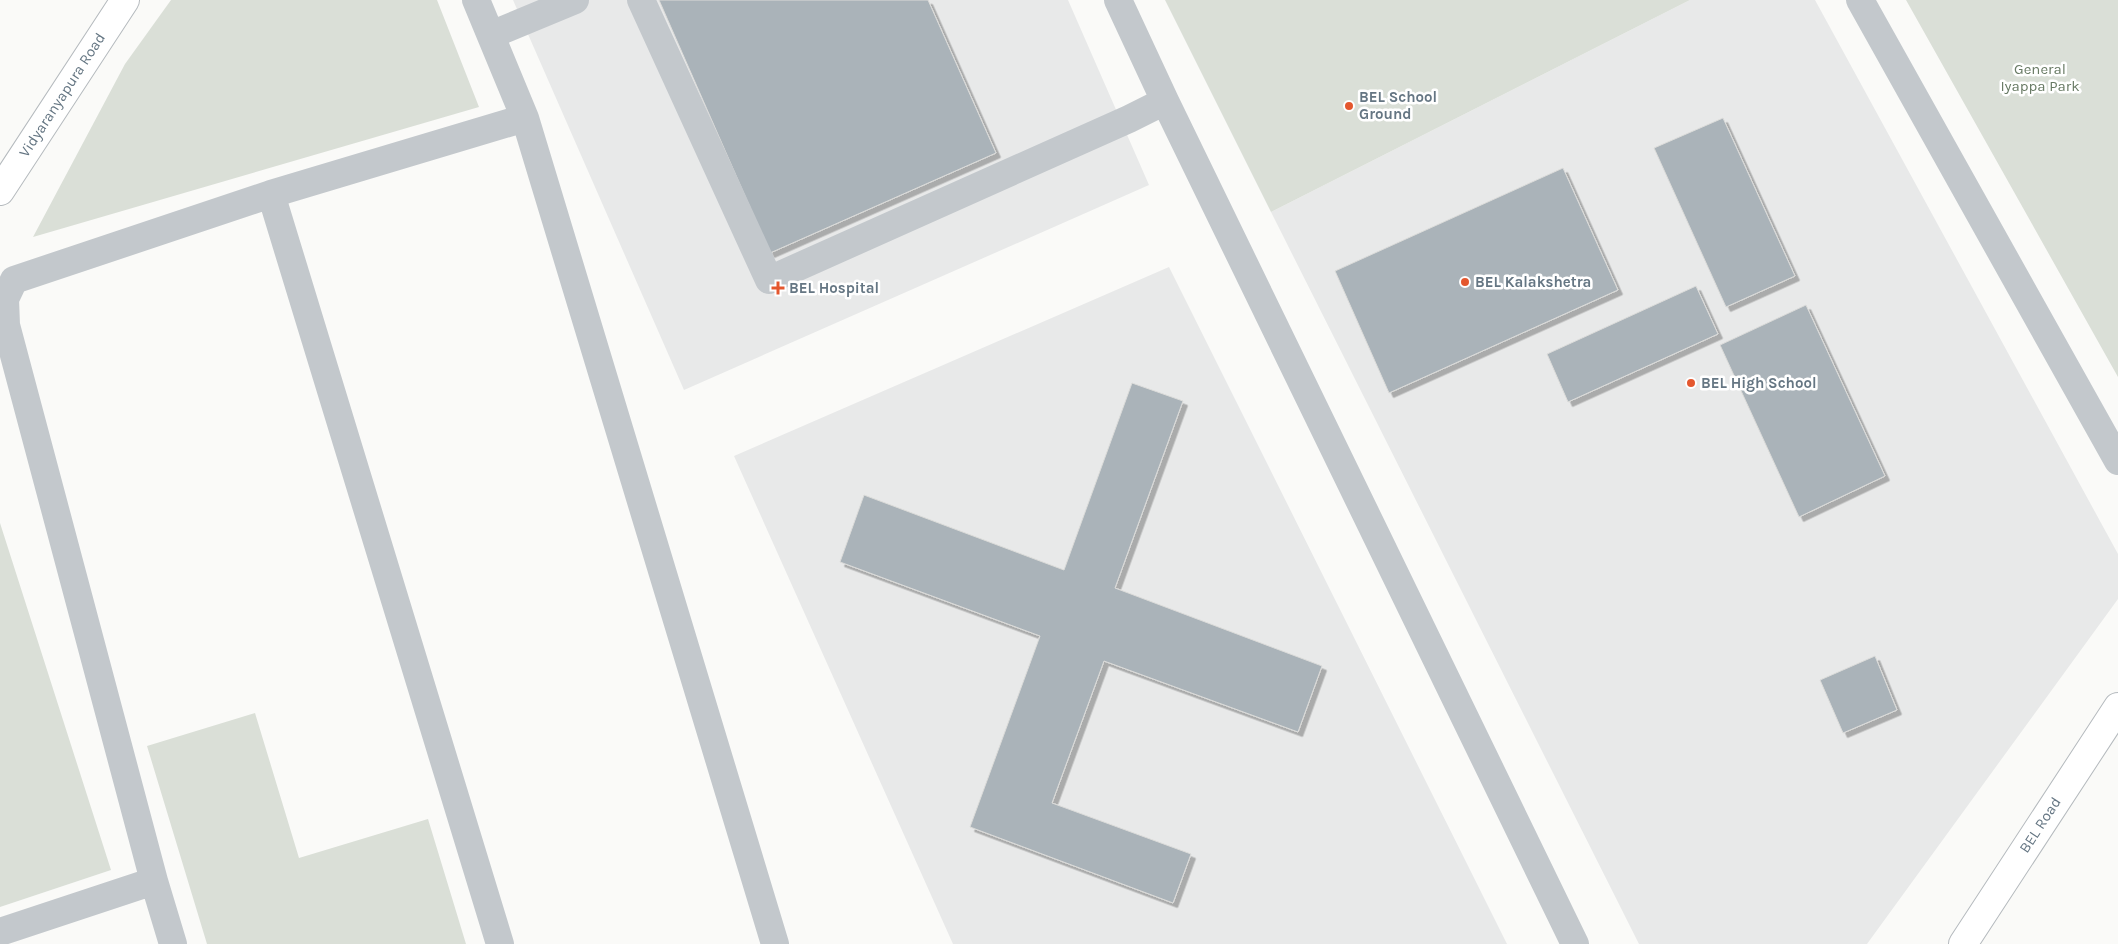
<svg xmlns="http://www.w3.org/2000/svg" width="2118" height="944" viewBox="0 0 2118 944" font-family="Karla,sans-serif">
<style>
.built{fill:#e8e9e9}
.green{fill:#dadfd7}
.building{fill:#aab3b9;stroke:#dcdcda;filter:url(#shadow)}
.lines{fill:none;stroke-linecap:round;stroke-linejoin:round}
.major-casing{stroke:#b5babe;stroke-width:30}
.minor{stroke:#c3c8cc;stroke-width:28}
.major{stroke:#fff;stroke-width:28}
.poi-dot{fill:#e4572e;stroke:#fff;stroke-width:2}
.labels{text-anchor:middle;stroke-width:5;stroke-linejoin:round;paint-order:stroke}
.park-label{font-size:15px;fill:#687a64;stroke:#fff}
.street-label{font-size:15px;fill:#657683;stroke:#fff}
.poi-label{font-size:15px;font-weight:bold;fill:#657683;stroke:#fff;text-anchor:start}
</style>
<defs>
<filter id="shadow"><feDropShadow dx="4.5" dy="4.5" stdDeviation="0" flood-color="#0004"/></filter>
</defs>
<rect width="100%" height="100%" fill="#fafaf8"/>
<path class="built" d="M513,0H1068L1149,185L684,390Z
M1690,0H1815L2118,554V599L1867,944H1639L1271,212Z
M1169,267L1507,944H953L734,456Z"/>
<path class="green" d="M171,0H437L479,107L33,237L125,64Z
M1165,0H1690L1271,212Z
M1906,0H2118V377Z
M0,523L111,870L0,907Z
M255,713L299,858L428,819L466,944H207L147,746Z"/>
<path class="building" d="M659,0H928L996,153L770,253Z
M1723,118L1795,276L1726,307L1654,148Z
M1563,168L1618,290L1389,393L1335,271Z
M1696,286L1718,334L1568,402L1547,354Z
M1806,305L1885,476L1799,517L1720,345Z
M1132,383L1183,401L1115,588L1322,666L1298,732L1104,661L1052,803L1191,854L1173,903L970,827L1040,636L840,562L864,495L1064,570Z
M1875,656L1897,710L1843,733L1820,680Z"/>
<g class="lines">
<g class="major-casing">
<path id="major" d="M0,191L125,0
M1963,944L2118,707"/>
</g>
<path class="minor" d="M476,0L525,118L775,944
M641,0L769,280L1129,119L1165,101
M1118,0L1165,101L1575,944
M1860,0L2118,461
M491,35L575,0
M271,194L500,944
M0,932L154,881
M173,944L154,881L6,325L5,299L14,280L271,194L525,118"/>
<use href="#major" class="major"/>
</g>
<g class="poi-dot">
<circle cx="1349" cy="106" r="5"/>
<circle cx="1465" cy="282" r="5"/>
<path d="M775.5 280.5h5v5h5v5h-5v5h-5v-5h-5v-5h5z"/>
<circle cx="1691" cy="383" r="5"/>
</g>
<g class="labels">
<g class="park-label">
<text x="2040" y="74">General<tspan x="2040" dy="17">Iyappa Park</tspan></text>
</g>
<g class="street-label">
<text transform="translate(62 95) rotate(-57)" y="5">Vidyaranyapura Road</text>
<text transform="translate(2040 825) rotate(-57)" y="5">BEL Road</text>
</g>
<g class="poi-label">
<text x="1359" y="102">BEL School<tspan x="1359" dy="17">Ground</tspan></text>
<text x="1475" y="287">BEL Kalakshetra</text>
<text x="789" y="293">BEL Hospital</text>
<text x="1701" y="388">BEL High School</text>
</g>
</g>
</svg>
